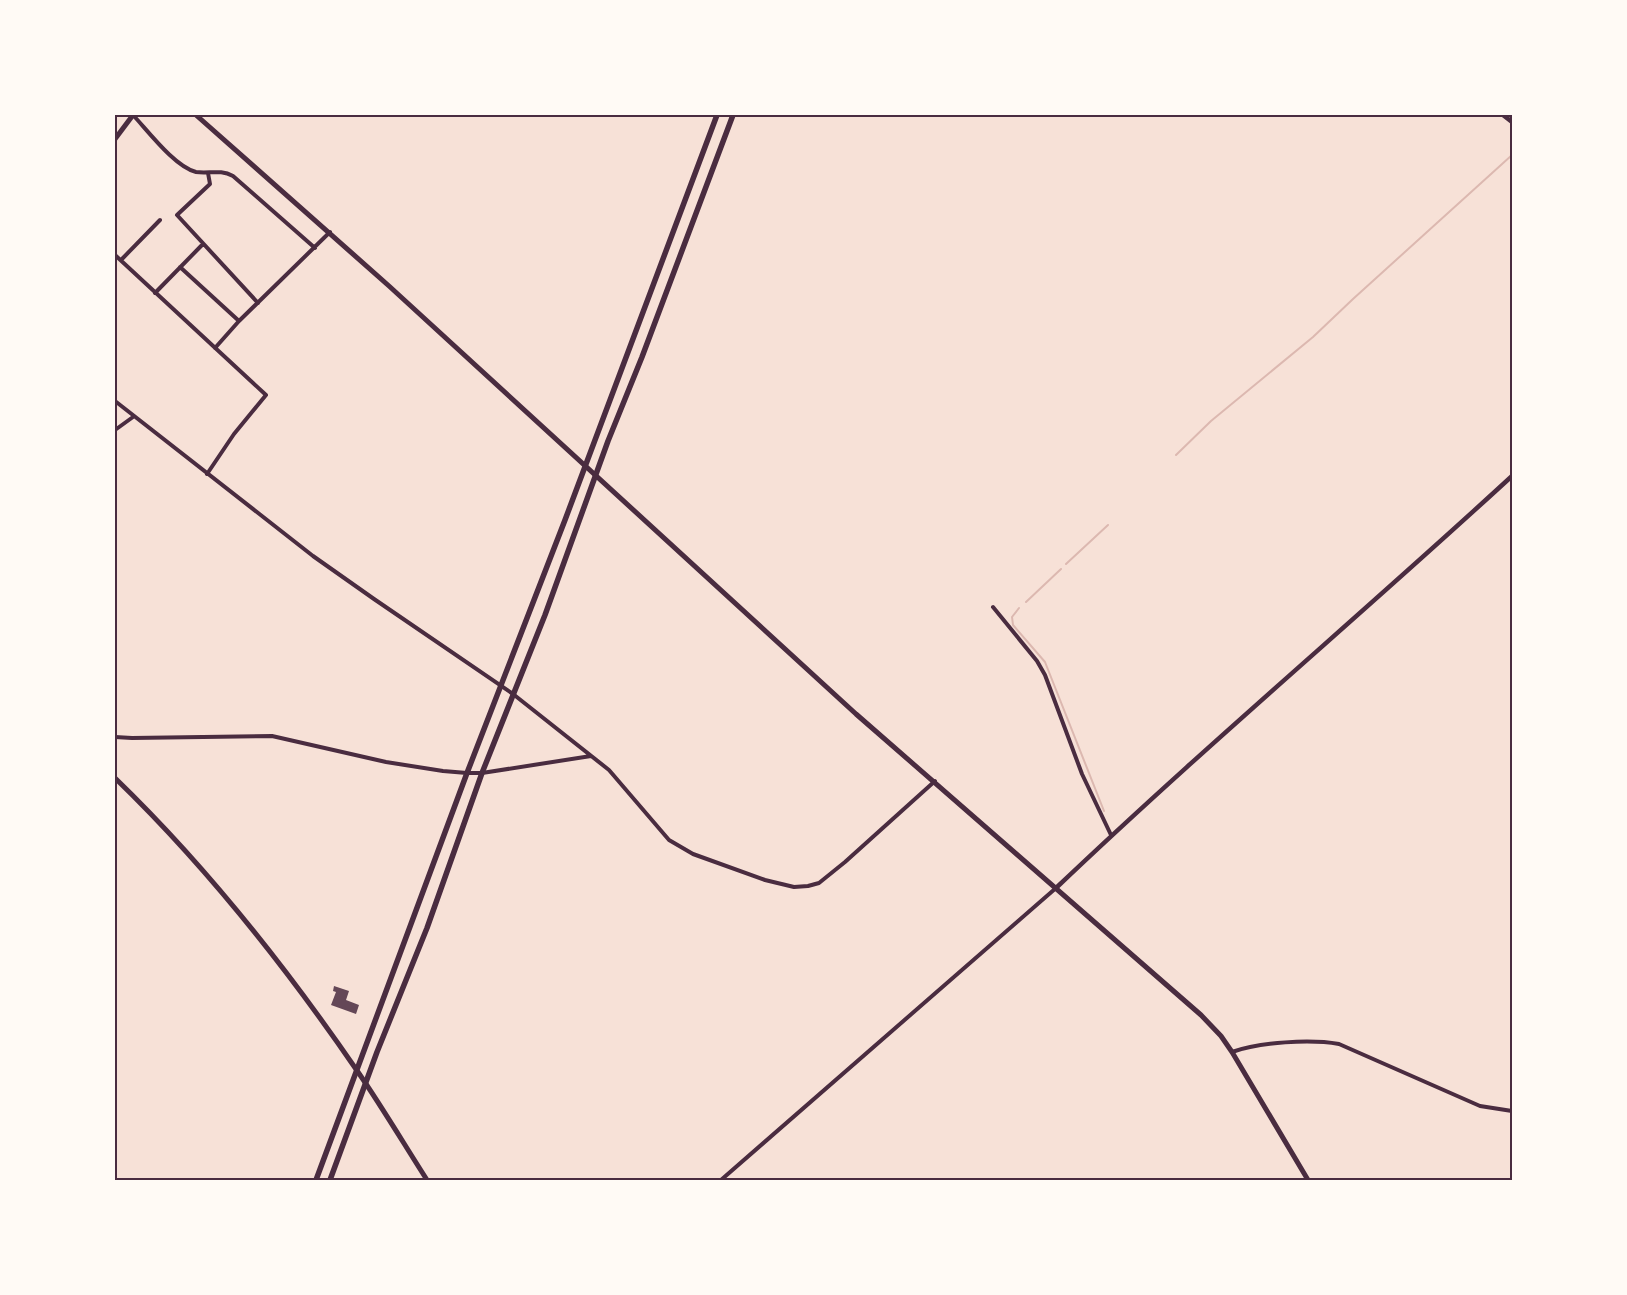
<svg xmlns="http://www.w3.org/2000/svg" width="1627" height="1295" viewBox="0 0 1627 1295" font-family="Spectral,serif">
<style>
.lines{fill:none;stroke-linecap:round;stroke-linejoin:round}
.stream{stroke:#dcb8b0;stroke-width:2}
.building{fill:#644757}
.minor{stroke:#4a2c40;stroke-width:4}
.tertiary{stroke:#4a2c40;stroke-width:4.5}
.secondary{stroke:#4a2c40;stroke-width:5}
.trunk{stroke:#4a2c40;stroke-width:5.5}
.neatline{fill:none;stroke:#4a2c40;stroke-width:2}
</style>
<rect width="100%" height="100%" fill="#f7e1d7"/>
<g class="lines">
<path class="stream" d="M1176,455L1211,421L1313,337L1353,299L1512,155
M1066,564L1108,525
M1026,602L1061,569
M1019,608L1012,617L1013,625L1045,662L1104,811"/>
</g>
<path class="building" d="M334,986L349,991L346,1000L359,1005L356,1014L331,1005L336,992L333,991Z"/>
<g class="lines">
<path class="minor" d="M133,115C148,131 175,167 196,172C209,174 220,169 233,176L315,248
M208,173L210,184L177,215L258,303
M115,255L266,395L234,434L207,474
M121,260L160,220
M180,267L239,321
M155,293L203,244
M215,348L239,321L330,232
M115,401L313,556L374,599L513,694L609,770L669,840L693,854L765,880L794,887L808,886L819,883L845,862L935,781
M115,430L133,417
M993,607L1037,661L1045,675L1082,774L1111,835
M115,737L132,738L272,736L386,762L443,771L467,773H482L591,756
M1232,1052C1260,1042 1310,1039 1339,1044L1480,1106L1512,1111
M721,1180L1056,888"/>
<path class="tertiary" d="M1503,115L1512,122
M1056,888C1204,747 1361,615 1512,476"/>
<path class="secondary" d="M196,115L389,286L856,714L1201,1015L1221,1036L1232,1052L1308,1180
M115,139L133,115
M115,778C207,867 286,967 358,1072C382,1107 404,1144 427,1180"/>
<path class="trunk" d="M316,1180L467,773L565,520L717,115
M330,1180L377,1052L427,928L482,773L545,615L608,441L642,357L733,115"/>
</g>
<rect width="1627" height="1295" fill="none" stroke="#fffaf5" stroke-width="232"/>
<rect x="116" y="116" width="1395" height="1063" class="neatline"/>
</svg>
